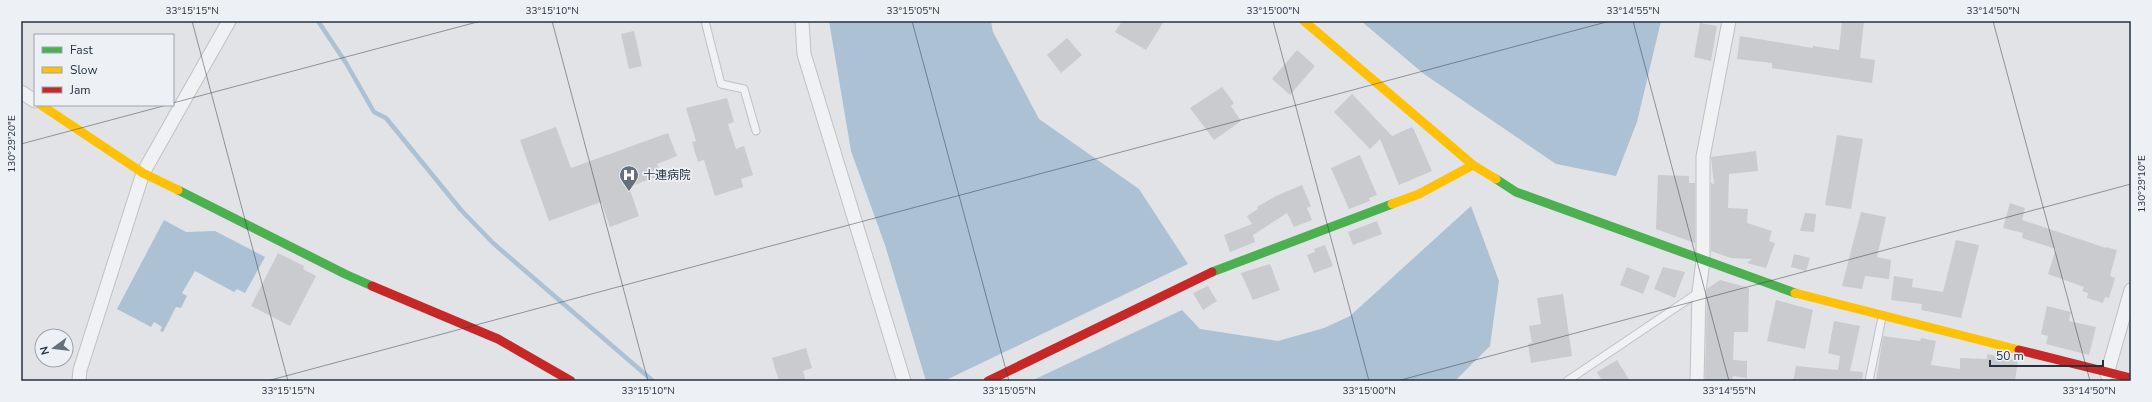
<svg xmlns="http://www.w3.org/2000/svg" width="2152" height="402" viewBox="0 0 2152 402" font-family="'Nunito Sans','Noto Sans JP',sans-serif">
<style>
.water{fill:#acc1d4}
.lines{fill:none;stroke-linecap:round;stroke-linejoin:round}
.stream{stroke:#acc1d4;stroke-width:4.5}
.building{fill:#c9cbce}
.lane-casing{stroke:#bfc1c4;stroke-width:9}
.street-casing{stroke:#bfc1c4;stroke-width:15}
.lane{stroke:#f0f1f3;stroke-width:7}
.street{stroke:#f0f1f3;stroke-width:13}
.fast{stroke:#4caf50;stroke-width:9}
.slow{stroke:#ffc107;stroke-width:9}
.jam{stroke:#c62828;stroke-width:9}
.ticks{fill:none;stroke:#253141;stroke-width:1;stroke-opacity:0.45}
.labels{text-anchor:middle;stroke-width:3.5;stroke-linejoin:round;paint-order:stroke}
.poi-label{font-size:12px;fill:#253141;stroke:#edf1f6;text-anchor:start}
.neatline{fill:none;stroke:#253141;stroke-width:1.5}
.ticks-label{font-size:10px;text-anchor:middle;fill:#253141}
</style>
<rect width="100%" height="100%" fill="#e1e3e6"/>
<path class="water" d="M829,21H991L993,32L1039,119L1139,189L1188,264L944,381H926L885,245L851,151Z
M1361,21H1661L1637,122L1616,176L1556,164L1424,74Z
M1471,206L1499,281L1490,346L1455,381H1031L1182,310L1200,329L1278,341L1324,328L1350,316Z
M164,220L186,232L215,231L265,257L245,293L237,289L234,292L195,271L182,293L187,296L181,308L176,307L163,332L160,331L162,327L154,322L151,327L117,309Z"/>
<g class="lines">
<path class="stream" d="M318,21L346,63L374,112L386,118L461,210L493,243L653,381"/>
</g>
<path class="building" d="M1122,21H1164L1146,50L1115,32Z
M1842,21H1864L1860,58L1875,60L1872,83L1772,68V63L1737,59L1740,36L1813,48V46L1839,50Z
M1700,23L1717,26L1711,61L1694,57Z
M634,31L642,66L629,69L621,34Z
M1067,38L1082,55L1061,73L1047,55Z
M1297,50L1315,66L1290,95L1272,79Z
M1222,87L1234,103L1231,106L1241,121L1214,140L1190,108Z
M1352,94L1392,136L1412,127L1414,130L1432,171L1399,185L1380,139L1370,149L1334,112Z
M727,98L734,122L728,124L736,149L744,146L753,175L741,179L743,187L715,196L704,160L698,162L692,142L696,141L686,108Z
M556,127L571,168L668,133L677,156L657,164L661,175L629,187L639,216L610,227L601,202L549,221L520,140Z
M1837,135L1863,139L1851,209L1825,205Z
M1756,151L1758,171L1729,174L1728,208L1748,209L1747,223L1772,231L1769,241L1775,243L1766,268L1747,263L1752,259L1731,258L1711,251V183L1714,184L1711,157Z
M1360,155L1377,195L1369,198L1370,201L1349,209L1331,168Z
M1658,175L1689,176V183H1695V243L1656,229Z
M1302,185L1311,206L1307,208L1312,220L1294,227L1287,213L1253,235L1255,242L1230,252L1224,235L1252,224L1247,216L1258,209L1257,207L1276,196Z
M2010,203L2025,208L2022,220L2106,248V247L2117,250L2110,276L2115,278L2109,298L2105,297L2103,303L2087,298L2088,293L2082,291L2084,287L2048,274L2056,249L2022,238L2023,233L2003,228Z
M1861,212L1886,217L1877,257L1891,260L1889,279L1865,276L1862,289L1842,286Z
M1805,213L1816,214L1814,232L1800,231Z
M1377,221L1382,234L1353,245L1348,232Z
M1956,240L1979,245L1961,318L1921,310L1922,304L1891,300L1894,276L1913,279L1912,287L1943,292Z
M1325,245L1333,266L1314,273L1307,255L1315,252L1314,249Z
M278,253L304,266L303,269L316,276L290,326L251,306Z
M1794,254L1810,258L1806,271L1791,267Z
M1270,264L1280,290L1253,300L1241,273Z
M1627,267L1650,276L1643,294L1620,285Z
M1663,267L1685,272L1675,298L1654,289Z
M1720,280L1749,288L1748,332H1734L1733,360L1747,361V378L1733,376L1732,381H1705L1707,289Z
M1208,286L1217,301L1203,310L1193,293Z
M1563,294L1572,356L1531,363L1528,344L1532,343L1529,326L1541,324L1537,298Z
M1776,300L1813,310L1805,349L1767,341Z
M2047,306L2071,312L2069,321L2096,327L2089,355L2046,344L2048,336L2041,334Z
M1834,321L1860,326L1850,371L1863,372L1862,381H1793L1796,366L1838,370L1840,356L1828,353Z
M1883,336L1920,341L1921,338L1936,341L1931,365L1960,369V358L1987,359V354L2018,361L2015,381H1876Z
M806,348L812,368L803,371L806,381H779L772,358Z
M1617,360L1630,381H1602L1597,372Z"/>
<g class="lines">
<g class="lane-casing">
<path id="lane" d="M705,21L721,84L744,89L756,131
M1567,381L1699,292
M1869,381L1882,317"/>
</g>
<g class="street-casing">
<path id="street" d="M802,21L804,54L904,381
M21,92L35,101
M2107,374L2131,290
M79,381L80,370L143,173L229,21
M1697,381L1699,292L1703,260V157L1729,21"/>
</g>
<use href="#lane" class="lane"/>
<use href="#street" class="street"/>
<path class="fast" d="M1496,179L1516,192L1795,293
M178,190L345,274L372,286
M1212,272L1392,204"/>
<path class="slow" d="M1304,21L1473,165L1496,179
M41,105L143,173L178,190
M1392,204L1419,194L1473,165
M1795,293L2019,350"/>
<path class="jam" d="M372,286L498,339L571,381
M2019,350L2131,378
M988,381L1212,272"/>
</g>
<path class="ticks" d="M192,21L288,381M552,21L648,381M912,21L1009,381M1273,21L1369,381M1633,21L1729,381M1993,21L2090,381M173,103L481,21M21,144L167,105M267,381L1610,21M1397,381L2131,184"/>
<defs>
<g id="hospital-pin" transform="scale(1)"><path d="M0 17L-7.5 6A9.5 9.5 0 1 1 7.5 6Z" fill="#676f7b" stroke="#edf1f6"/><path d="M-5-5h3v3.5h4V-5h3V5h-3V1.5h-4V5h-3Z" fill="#fff"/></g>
</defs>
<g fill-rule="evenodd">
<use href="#hospital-pin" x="629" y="175"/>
</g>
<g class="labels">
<g class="poi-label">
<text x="643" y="179">十連病院</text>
</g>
</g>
<rect width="2152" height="402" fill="none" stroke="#edf1f6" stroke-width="44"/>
<rect x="34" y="34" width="140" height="72" fill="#edf1f6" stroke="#9da4ae"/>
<rect x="42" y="47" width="20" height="6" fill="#4caf50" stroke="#9da4ae"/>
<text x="70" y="54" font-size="12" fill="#253141">Fast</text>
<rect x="42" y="67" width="20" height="6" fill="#ffc107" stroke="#9da4ae"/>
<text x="70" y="74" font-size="12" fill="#253141">Slow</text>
<rect x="42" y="87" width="20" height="6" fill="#c62828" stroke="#9da4ae"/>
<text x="70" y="94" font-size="12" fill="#253141">Jam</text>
<g transform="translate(54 348) rotate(255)"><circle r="19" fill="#edf1f6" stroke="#9da4ae"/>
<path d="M0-3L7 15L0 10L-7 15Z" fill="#676f7b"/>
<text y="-6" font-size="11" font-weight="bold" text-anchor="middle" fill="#253141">N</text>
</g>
<path d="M1990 360v6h113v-6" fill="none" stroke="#253141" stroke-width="2"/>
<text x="1996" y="360" font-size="12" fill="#253141" stroke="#edf1f6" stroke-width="3" paint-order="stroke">50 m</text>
<rect x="22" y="22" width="2108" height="358" class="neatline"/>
<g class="ticks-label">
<text x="192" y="14">33°15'15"N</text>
<text x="552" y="14">33°15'10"N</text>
<text x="913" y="14">33°15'05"N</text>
<text x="1273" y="14">33°15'00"N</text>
<text x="1633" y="14">33°14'55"N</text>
<text x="1993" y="14">33°14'50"N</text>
<text transform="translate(11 144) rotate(-90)" y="4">130°29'20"E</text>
<text transform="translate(2141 184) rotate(-90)" y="4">130°29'10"E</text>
<text x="288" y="394">33°15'15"N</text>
<text x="648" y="394">33°15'10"N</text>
<text x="1009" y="394">33°15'05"N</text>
<text x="1369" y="394">33°15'00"N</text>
<text x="1729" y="394">33°14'55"N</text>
<text x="2089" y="394">33°14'50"N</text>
</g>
</svg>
